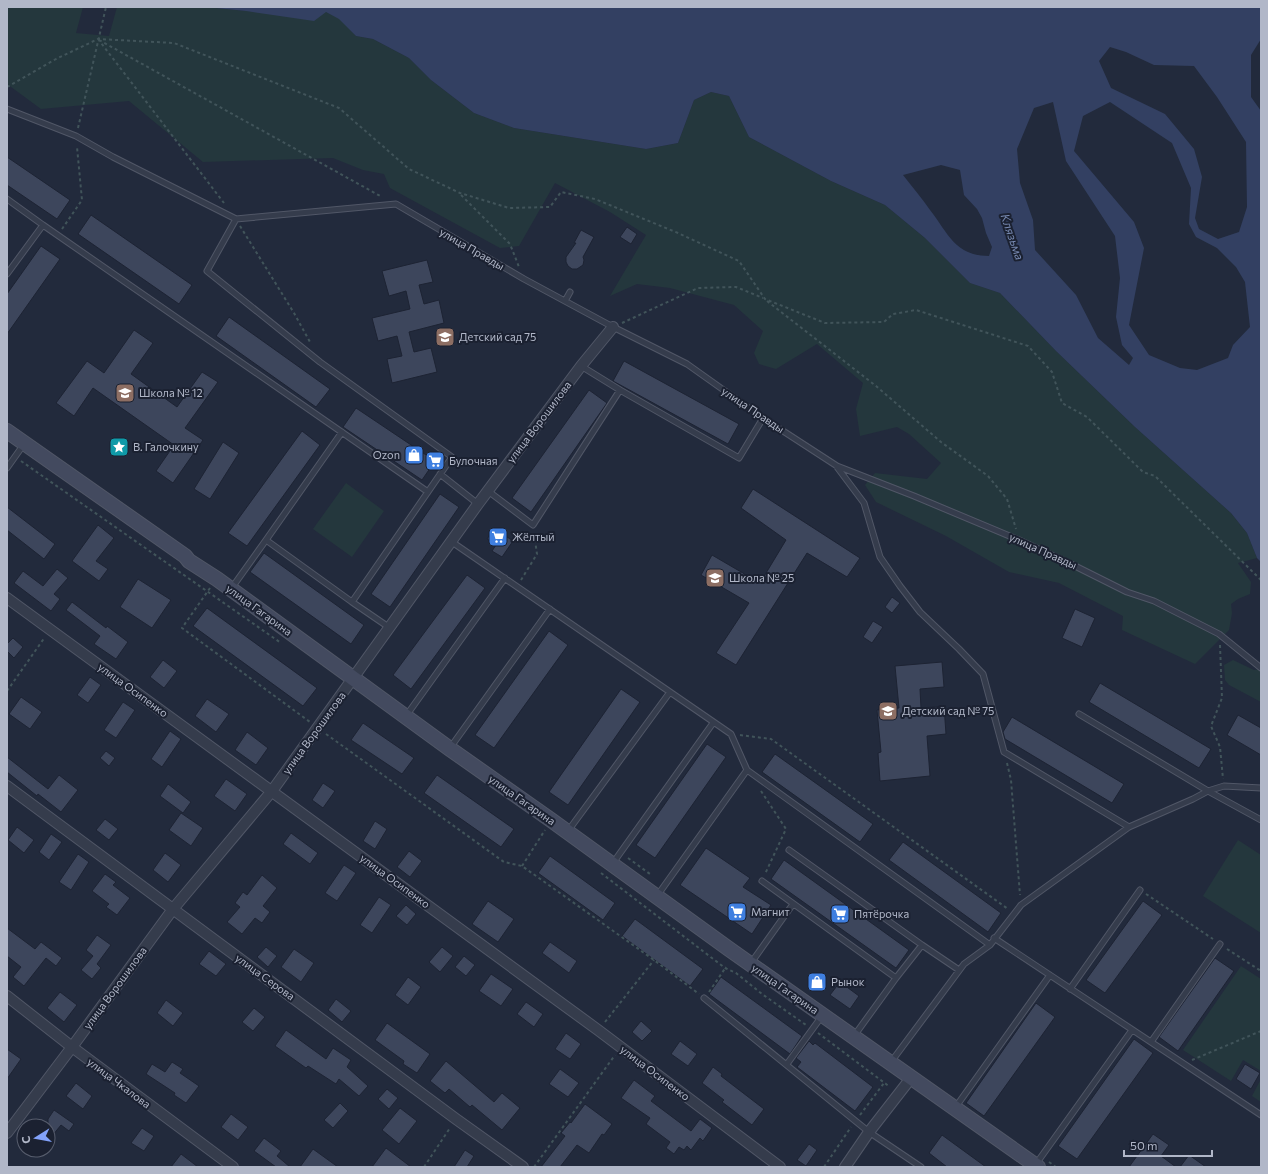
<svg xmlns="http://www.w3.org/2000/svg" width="1268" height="1174" viewBox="0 0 1268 1174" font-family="Commissioner,sans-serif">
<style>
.green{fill:#24373d}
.water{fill:#334062;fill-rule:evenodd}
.building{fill:#3d465c;stroke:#1d2333}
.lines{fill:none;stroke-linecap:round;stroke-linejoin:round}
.lane-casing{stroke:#515767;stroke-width:7}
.street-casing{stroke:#515767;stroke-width:12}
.secondary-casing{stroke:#515767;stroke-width:16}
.path{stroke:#41545a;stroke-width:2;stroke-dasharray:3 3;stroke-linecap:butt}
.lane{stroke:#353c4c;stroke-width:5}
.street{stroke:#353c4c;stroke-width:10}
.secondary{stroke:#434a5f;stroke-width:14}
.labels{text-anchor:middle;stroke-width:4;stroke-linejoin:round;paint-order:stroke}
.street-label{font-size:11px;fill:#b1b7c8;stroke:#1b2131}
.poi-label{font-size:11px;fill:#b1b7c8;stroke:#1b2131;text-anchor:start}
.water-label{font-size:12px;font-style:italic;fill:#7789b1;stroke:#1b2131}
</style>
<rect width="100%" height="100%" fill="#222a3c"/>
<path class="green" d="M7,7H83L76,33L109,36L117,7H206L246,11L326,12L339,18L356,36L373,39L409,58L431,80L474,113L514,128L646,149L678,143L694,100L711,92L729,96L749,137L831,181L885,205L925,238L970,283L1000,293L1056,351L1135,427L1231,513L1247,533L1257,558L1238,563L1251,582L1250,594L1238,599L1231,604L1232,613L1229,630L1195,664L1122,630L1123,616L1059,583L1009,572L946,536L876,502L865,485L875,473L927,479L941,463L909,434L897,427L860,436L856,409L863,383L817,344L776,369L759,364L754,353L763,331L734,305L670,288L637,284L610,296L646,235L610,212L555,183L519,246L500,248L390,188L384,174L363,170L333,158L203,162L129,101L41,109L7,84Z
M346,483L384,511L352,557L313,529Z
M1233,660L1254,670L1261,669V702L1229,685L1225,680L1224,665Z
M1238,840L1261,855V933L1203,896Z
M1241,966L1261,979V1071L1243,1060L1231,1081L1183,1050Z
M1261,1079V1102L1252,1096Z"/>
<path class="water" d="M206,7H1261V39L1251,55V97L1261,111V562L1257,558L1247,533L1231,513L1135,427L1056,351L1000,293L970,283L925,238L885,205L831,181L749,137L729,96L711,92L694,100L678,143L646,149L514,128L474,113L431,80L409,58L373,39L356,36L339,19L326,12L314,21L246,11ZM1110,47L1126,52L1154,65L1194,66L1217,97L1246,142L1247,207L1239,232L1218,239L1199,229L1195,218L1202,177L1194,149L1165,114L1111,88L1099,61ZM1053,102L1066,161L1115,236L1120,278L1116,317L1122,345L1133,358L1129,365L1098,338L1076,295L1035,250L1033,220L1020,183L1017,149L1034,108ZM1110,102L1172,143L1191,188L1189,224L1196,237L1217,248L1236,267L1245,282L1250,327L1233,345L1228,358L1197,370L1180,368L1149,355L1129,325L1144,248L1134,222L1074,151L1083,116ZM941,165L960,170L964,195L977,209L982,218L986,233L992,247L989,256C955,256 948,233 930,210C922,198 912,187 903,175Z"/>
<path class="building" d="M7,157L70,200L57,219L7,185Z
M91,215L192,285L179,304L78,234Z
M627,227L637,234L631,244L620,237Z
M581,230L594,237L583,257L584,260L583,265L577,269H572L568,266L566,262V257L576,243H574Z
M41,246L60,259L7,334V294Z
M427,260L433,282L419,285L424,304L439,300L444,323L409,332L414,352L431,348L437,372L392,383L387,359L402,356L397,336L378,341L372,318L410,309L406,291L389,296L382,271Z
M229,317L330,389L316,407L216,336Z
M134,330L153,343L131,374L177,407L202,372L218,382L185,428L203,440L173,483L156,471L174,445L93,388L74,416L56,403L87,361L104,373Z
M624,361L739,424L728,444L613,381Z
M589,390L607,403L531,512L512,498Z
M356,408L435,461L422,480L343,427Z
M302,431L320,445L247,546L228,533Z
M223,442L239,453L210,499L194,489Z
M753,489L860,558L847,577L807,553L736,665L716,653L749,603L701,575L712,555L760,583L786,540L741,508Z
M440,494L459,507L390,607L371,594Z
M7,507L55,544L44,559L7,530Z
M98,525L114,538L96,561L108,569L99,581L72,561Z
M494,528L513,541L502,557L492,551L496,545L487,539Z
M264,553L364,625L351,644L250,572Z
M57,569L68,578L54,594L60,599L51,611L14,583L23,571L43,586Z
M467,575L485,588L411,689L393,675Z
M138,579L171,600L152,628L120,607Z
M892,597L900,603L892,613L885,607Z
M72,602L106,628L107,626L128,642L116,659L94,644L100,636L66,610Z
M207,608L317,688L303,706L193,626Z
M1075,609L1095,618L1082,647L1062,638Z
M873,621L883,627L872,643L863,637Z
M549,631L568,645L494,748L475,735Z
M13,638L23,647L14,658L7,651V644Z
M163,660L177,671L164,688L150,677Z
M942,662L944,687L920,689L921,708L944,706L946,734L927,736L930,776L880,781L878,753L881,752L877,710L899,708L895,666Z
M90,677L101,685L88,703L77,695Z
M1100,683L1211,749L1199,768L1089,702Z
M621,689L640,702L568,805L549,792Z
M21,697L42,712L30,729L9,714Z
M207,699L229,714L216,732L195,716Z
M123,702L135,710L116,738L104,730Z
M1238,715L1261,728V755L1227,735Z
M1012,717L1124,784L1112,803L1005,739L1003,732Z
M363,723L414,758L402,774L351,740Z
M170,731L181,739L162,767L151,759Z
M247,732L268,748L256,765L235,750Z
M707,744L726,757L655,858L636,845Z
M106,751L115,758L109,766L100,758Z
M775,754L873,824L860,842L762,772Z
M7,757L48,789L59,775L78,790L61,812L38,794L37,796L7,772Z
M437,775L514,829L501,847L424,793Z
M226,779L247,794L235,811L214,796Z
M323,783L335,791L323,808L312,800Z
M168,784L191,802L183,813L160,796Z
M181,813L203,828L191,846L169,830Z
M105,819L118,829L109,840L96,830Z
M375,821L387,829L375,849L363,841Z
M17,827L34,840L24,853L8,840Z
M291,833L318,853L310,864L283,844Z
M51,834L62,842L49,860L39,852Z
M903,842L1001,913L988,932L889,860Z
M706,848L750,878L743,887L771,905L752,934L680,885Z
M409,851L422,861L410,877L397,867Z
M165,853L181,865L168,882L153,870Z
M78,854L89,862L71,890L59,882Z
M550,856L615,903L603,920L538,873Z
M784,860L909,950L896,968L771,879Z
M344,865L356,873L337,901L325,893Z
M105,874L116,882L113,885L130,898L117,915L106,907L109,904L92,891Z
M262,875L277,888L263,906L270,912L262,923L255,918L242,934L227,922L240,907L235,903L243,892L247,895Z
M379,897L391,905L372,933L360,925Z
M488,901L514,919L498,942L472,924Z
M1143,901L1162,915L1105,993L1086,980Z
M406,905L416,914L407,925L396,916Z
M635,919L703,969L690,986L622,936Z
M7,928L35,949L41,942L62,958L56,966L46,958L24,986L13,977L21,967L7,956Z
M97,935L111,945L97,964L101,968L92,979L81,970L93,956L86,950Z
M550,942L577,961L569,973L542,953Z
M266,947L277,956L268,967L257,957Z
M442,947L453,956L440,972L429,962Z
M294,949L314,963L301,982L281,967Z
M209,951L226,964L216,976L199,964Z
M464,956L475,965L466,976L455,967Z
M1215,958L1234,971L1178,1051L1159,1037Z
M491,974L513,989L501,1006L479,991Z
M408,977L421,987L408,1005L395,995Z
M721,977L802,1036L790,1054L709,994Z
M840,982L859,996L850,1009L830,995Z
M60,992L77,1005L64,1022L47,1008Z
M336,999L351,1011L342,1022L328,1010Z
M166,1000L183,1013L173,1026L157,1013Z
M526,1002L543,1014L534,1027L517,1014Z
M1036,1003L1055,1017L984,1116L966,1103Z
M254,1008L265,1017L253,1031L242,1022Z
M641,1021L652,1031L642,1041L632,1032Z
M387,1023L430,1054L417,1073L403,1064L404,1061L375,1040Z
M286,1030L326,1059L333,1048L351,1060L347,1067L368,1086L359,1096L339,1079L336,1084L308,1066L306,1068L275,1046Z
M566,1033L581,1044L570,1059L555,1049Z
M1134,1039L1153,1053L1077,1159L1058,1146Z
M680,1041L697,1054L688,1066L671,1054Z
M809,1041L813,1045L815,1043L873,1087L855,1111L797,1067L801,1062L796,1058Z
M7,1049L21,1059L7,1079Z
M446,1061L494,1102L502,1093L520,1108L502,1130L472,1105L470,1107L449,1089L445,1093L430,1081Z
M172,1062L183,1069L180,1073L199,1086L186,1103L174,1095L175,1093L146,1074L152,1064L165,1072Z
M1245,1064L1260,1073L1251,1089L1236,1079Z
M713,1067L722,1074L721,1076L764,1109L752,1125L722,1102L724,1100L702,1083Z
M560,1069L579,1083L568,1097L549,1084Z
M634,1080L655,1096L651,1101L691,1131L700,1119L712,1128L703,1141L700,1138L691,1150L687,1146L684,1150L679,1147L674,1154L666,1148L670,1142L646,1124L650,1118L621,1098Z
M76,1083L92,1096L83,1109L66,1096Z
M387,1089L398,1098L389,1109L378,1099Z
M340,1103L348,1111L333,1128L324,1120Z
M585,1104L612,1124L604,1135L602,1134L589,1153L577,1145L560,1167H541L565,1136L561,1133L570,1122L571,1123Z
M400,1108L417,1121L399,1144L382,1130Z
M54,1110L74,1124L69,1131L61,1125L48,1141V1119Z
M231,1114L248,1127L238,1140L221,1127Z
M142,1128L154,1136L144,1151L131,1143Z
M1153,1134L1169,1145L1161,1156L1176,1167H1129Z
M942,1135L986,1167H947L929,1153Z
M264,1138L281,1151L277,1156L290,1167H276L254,1151Z
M809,1144L817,1150L806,1166L797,1160Z
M386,1148L411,1167H372Z
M313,1149L338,1167H300Z
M465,1150L474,1156L467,1167H454Z
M181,1154L198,1167H171Z
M1189,1155L1206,1167H1180Z"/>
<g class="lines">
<g class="lane-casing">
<path id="lane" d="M7,109L76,136L113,157L236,219L207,271L320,362L452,457L352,602L390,628
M7,199L43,225
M236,219L396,204L524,279L613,327L687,364L763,418L837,466L914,496L1019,540L1071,564L1127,592L1154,601L1219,634L1261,668
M7,274L43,225L428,492
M565,301L570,292
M581,366L620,390L739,458L763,418
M837,467L864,503L880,557L900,586L920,612L959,649L983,674L1004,752L1129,827
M7,468L24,444
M440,474L478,504
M488,491L533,525L620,390
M266,540L342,432
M452,542L731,734L747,770L990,945
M231,589L266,540L352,602
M1079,714L1208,791L1261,820
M406,716L505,578
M450,748L550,609
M568,831L670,692
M789,850L922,945L896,978
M613,863L713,723
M762,881L896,978L854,1036
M657,896L747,770
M994,938L1261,1115
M922,945L959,970
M751,963L793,904
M1070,989L1140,890
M704,998L869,1132L921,1167
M1151,1042L1220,944
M891,1062L964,964L990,945L1021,905L1129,827L1193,799L1208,791L1224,786L1261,788
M787,1064L822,1016
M955,1108L1050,975
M1036,1164L1132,1030"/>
</g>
<g class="street-casing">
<path id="street" d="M7,598L598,1030L780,1167
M7,786L456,1119L523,1167
M7,996L72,1047L233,1167
M7,1133L72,1047L173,909L272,791L478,504L581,366L613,327
M845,1167L869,1132L911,1078"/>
</g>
<g class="secondary-casing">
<path id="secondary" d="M7,431L185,556L189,561L217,579L450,749L551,820L729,949L1038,1167"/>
</g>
<path class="path" d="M98,39L224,203
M99,40L382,197
M7,87L56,59L98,39L174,43L339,108L409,169L460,193L509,208L550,207L561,192L595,199L678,233L739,261L765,299L825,323L884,322L893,314L916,310L1028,346L1052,372L1062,403L1087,417L1143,472L1155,476L1261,580
M78,128L106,7
M461,195L510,244L519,267
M240,226L294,313L310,342
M62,229L82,200L77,147
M767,301L876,386L941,442L988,476L1007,499L1016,529
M622,323L698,288L736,287L763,298
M21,461L281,643
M521,580L537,554L534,533
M210,588L182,628L310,722
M1220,645L1222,698L1211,726L1220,747L1223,779
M7,691L45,637
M326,734L504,862L522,866L654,960L699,994
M740,735L771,739L1008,909
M1007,763L1011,780L1020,895
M761,791L786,829L765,874
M628,858L650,874
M522,866L545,830
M601,873L725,968L736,973L762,994L806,1025
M1146,894L1213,939
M1227,949L1261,971
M709,992L726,967
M605,1022L654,960
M818,1033L890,1087
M1192,1060L1261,1031
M860,1115L884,1083
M1049,1162L1056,1167
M424,1167L450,1128
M534,1167L615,1055
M824,1167L851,1127"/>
<use href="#lane" class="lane"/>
<use href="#street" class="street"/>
<use href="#secondary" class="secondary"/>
</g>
<defs>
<g id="school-square" transform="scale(1)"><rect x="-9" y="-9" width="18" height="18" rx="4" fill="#8d6e63" stroke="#1b2131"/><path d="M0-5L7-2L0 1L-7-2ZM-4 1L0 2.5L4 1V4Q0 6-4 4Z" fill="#fff"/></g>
<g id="sight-square" transform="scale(1)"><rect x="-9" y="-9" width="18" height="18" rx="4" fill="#0f9aa8" stroke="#1b2131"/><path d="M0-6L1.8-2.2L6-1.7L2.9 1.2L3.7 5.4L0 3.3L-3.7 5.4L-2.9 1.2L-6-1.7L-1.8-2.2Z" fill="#fff"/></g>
<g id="shop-square" transform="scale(1)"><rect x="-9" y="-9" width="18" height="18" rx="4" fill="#3f7fe0" stroke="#1b2131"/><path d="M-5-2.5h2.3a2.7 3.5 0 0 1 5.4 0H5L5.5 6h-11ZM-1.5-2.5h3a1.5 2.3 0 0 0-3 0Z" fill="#fff"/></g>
<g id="supermarket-square" transform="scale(1)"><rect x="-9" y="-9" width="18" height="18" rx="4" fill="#3f7fe0" stroke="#1b2131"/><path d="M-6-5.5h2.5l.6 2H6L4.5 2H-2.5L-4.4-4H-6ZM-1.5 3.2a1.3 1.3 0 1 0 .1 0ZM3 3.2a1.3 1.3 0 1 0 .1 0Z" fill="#fff"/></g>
</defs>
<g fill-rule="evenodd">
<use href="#school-square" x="445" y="337"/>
<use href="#school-square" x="125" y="393"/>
<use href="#sight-square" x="119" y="447"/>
<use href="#shop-square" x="414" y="455"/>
<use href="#supermarket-square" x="435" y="461"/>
<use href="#supermarket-square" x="498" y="537"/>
<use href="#school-square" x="715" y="578"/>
<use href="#school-square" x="888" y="711"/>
<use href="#supermarket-square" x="737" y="912"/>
<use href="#supermarket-square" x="840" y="914"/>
<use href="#shop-square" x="817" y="982"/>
</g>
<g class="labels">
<g class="street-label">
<text transform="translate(472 249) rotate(30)" y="4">улица Правды</text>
<text transform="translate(753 410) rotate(34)" y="4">улица Правды</text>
<text transform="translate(539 422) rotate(-53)" y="4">улица Ворошилова</text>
<text transform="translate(1043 551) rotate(24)" y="4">улица Правды</text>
<text transform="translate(259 610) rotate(36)" y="4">улица Гагарина</text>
<text transform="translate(133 690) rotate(36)" y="4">улица Осипенко</text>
<text transform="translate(314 733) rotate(-54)" y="4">улица Ворошилова</text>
<text transform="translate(522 800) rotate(35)" y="4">улица Гагарина</text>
<text transform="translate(395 881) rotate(36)" y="4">улица Осипенко</text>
<text transform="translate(265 977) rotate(36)" y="4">улица Серова</text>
<text transform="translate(115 988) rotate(-54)" y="4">улица Ворошилова</text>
<text transform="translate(785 989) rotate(35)" y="4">улица Гагарина</text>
<text transform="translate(655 1073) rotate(37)" y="4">улица Осипенко</text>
<text transform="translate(119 1083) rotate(37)" y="4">улица Чкалова</text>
</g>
<g class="poi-label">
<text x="459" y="341">Детский сад 75</text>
<text x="139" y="397">Школа № 12</text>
<text x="133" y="451">В. Галочкину</text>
<text x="400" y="459" text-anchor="end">Ozon</text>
<text x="449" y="465">Булочная</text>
<text x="512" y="541">Жёлтый</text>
<text x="729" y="582">Школа № 25</text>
<text x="902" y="715">Детский сад № 75</text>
<text x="751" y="916">Магнит</text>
<text x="854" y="918">Пятёрочка</text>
<text x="831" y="986">Рынок</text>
</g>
<g class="water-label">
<text transform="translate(1012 237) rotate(71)" y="4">Клязьма</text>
</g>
</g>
<rect width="1268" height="1174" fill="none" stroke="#b1b7c8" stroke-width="16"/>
<g transform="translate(36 1138) rotate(259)"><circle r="19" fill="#1b2131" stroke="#575d6d"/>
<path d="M0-3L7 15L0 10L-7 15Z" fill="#82a2fb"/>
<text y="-6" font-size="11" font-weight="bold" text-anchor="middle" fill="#b1b7c8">С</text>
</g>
<path d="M1124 1150v6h88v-6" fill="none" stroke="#b1b7c8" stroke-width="2"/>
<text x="1130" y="1150" font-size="12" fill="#b1b7c8" stroke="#1b2131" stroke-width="3" paint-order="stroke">50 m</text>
</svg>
